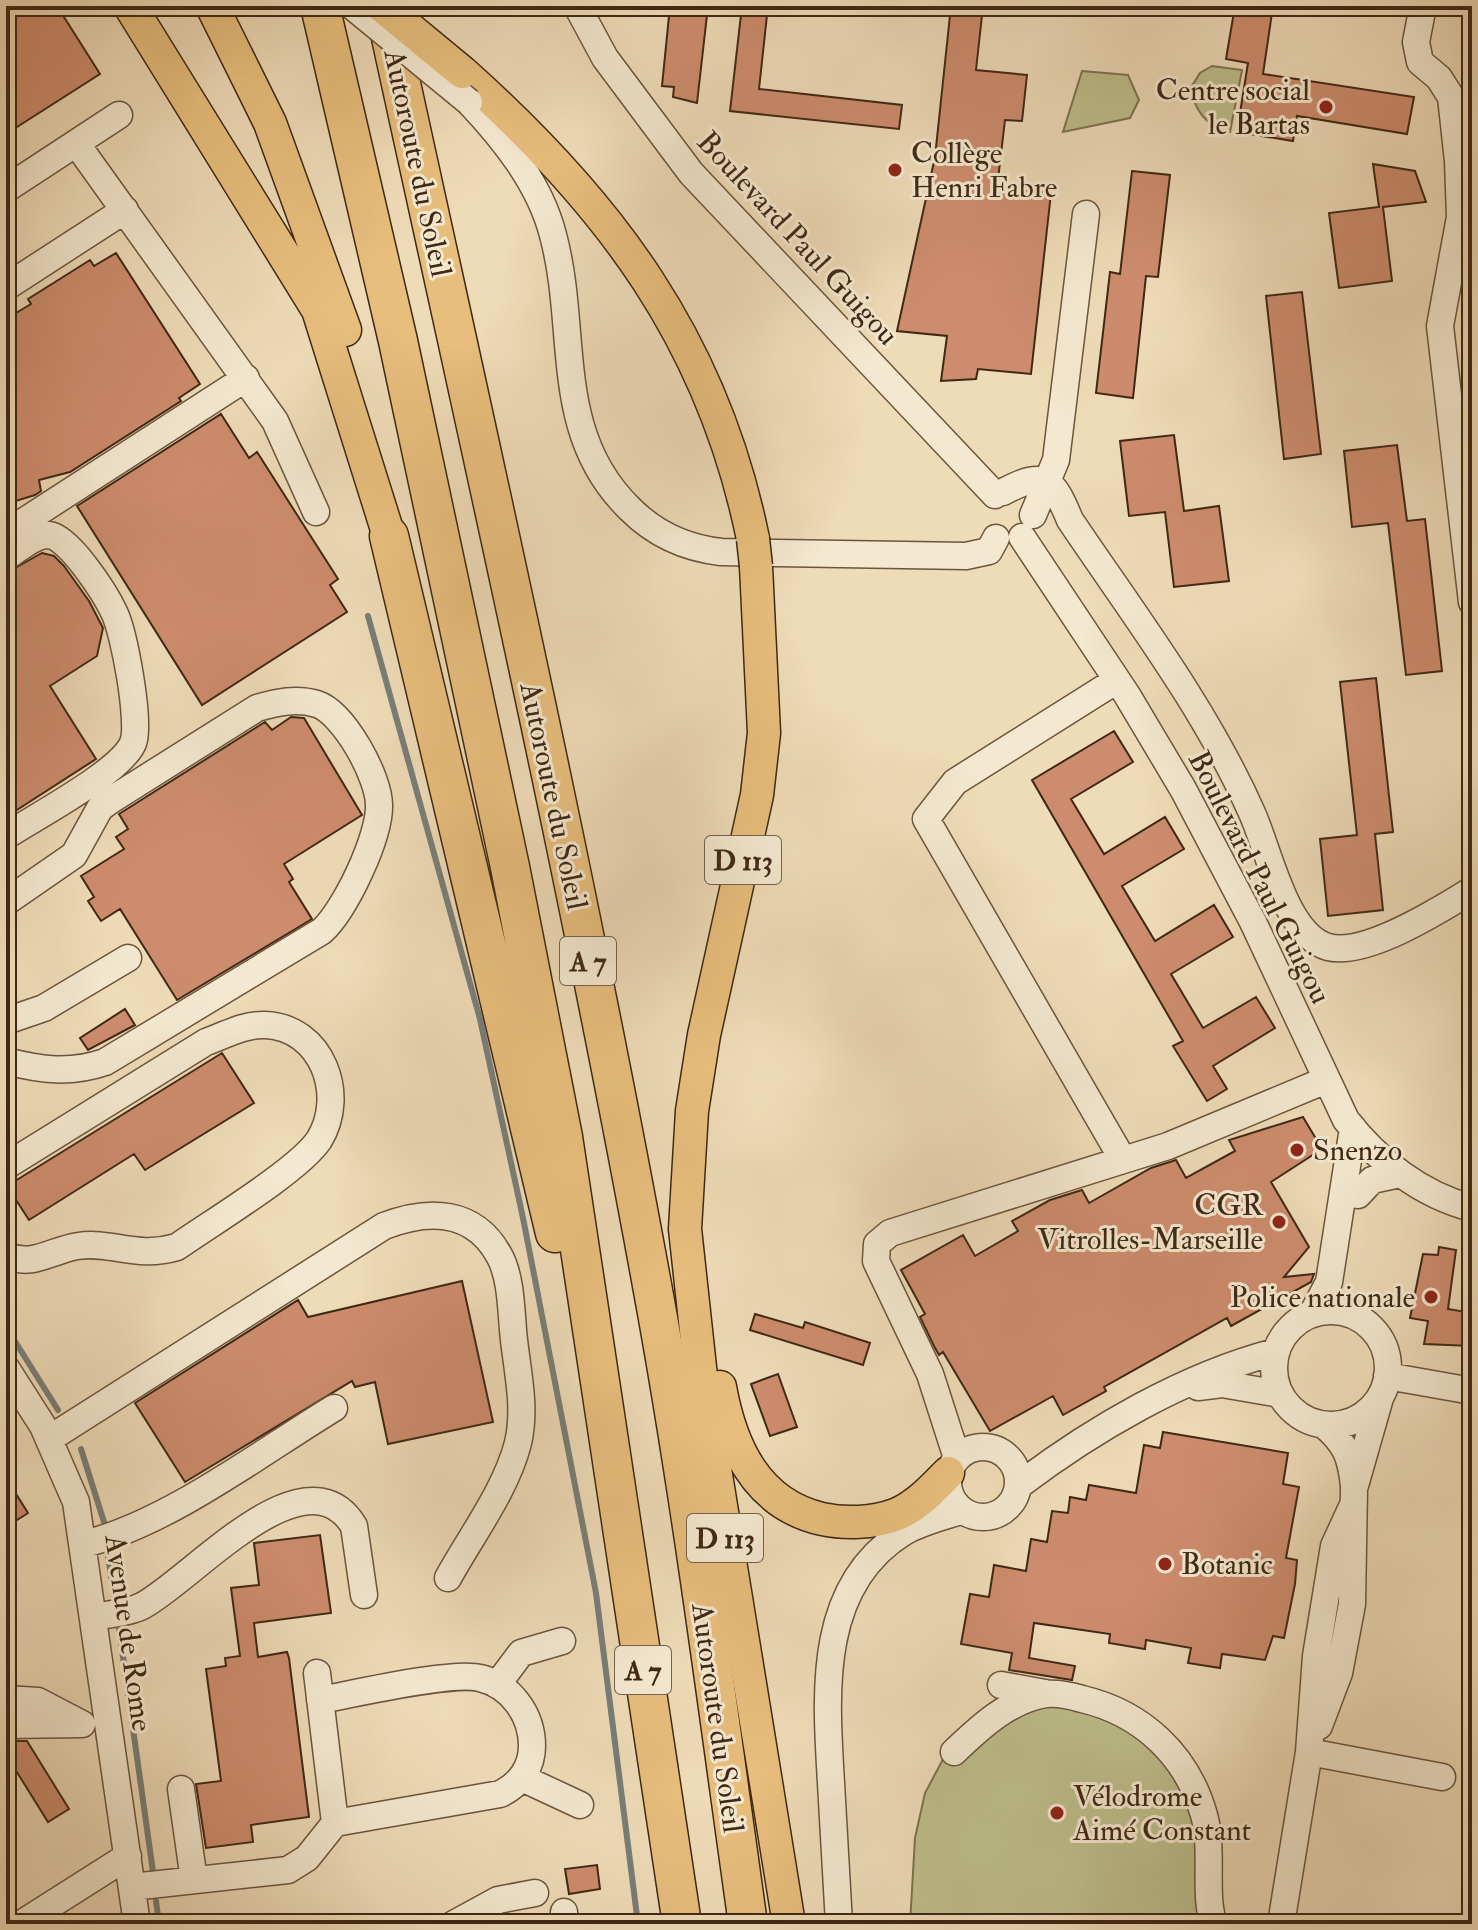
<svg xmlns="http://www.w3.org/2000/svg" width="1478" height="1930" viewBox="0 0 1478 1930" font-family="'IM FELL Double Pica',serif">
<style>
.green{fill:#bdbe8b;stroke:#7e7350;stroke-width:2}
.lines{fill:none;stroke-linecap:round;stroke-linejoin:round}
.stream{stroke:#797e78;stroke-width:6}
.building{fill:#cd8c6d;stroke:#3f2814;stroke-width:2}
.minor-casing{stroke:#6b553d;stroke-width:29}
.major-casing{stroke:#3f2814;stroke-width:35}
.highway-casing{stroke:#3f2814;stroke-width:41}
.minor{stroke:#f4e8d0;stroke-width:26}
.major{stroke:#e7be7c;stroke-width:32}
.highway{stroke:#e7be7c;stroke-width:38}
.minor-bridge-casing{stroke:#6b553d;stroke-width:29;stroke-linecap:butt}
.major-bridge-casing{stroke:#3f2814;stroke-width:35;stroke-linecap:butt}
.minor-bridge{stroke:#f4e8d0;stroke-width:26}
.major-bridge{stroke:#e7be7c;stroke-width:32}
.poi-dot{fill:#8f2418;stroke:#f4e8d0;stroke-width:3}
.labels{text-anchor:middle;stroke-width:6;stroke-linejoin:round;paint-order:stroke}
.shield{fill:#f4e8d0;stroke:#75624c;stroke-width:2}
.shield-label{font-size:28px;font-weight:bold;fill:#3f2814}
.poi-label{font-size:30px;fill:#3f2814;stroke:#f4e8d0;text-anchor:start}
.street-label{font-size:30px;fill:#3f2814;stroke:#f4e8d0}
</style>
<rect width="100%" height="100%" fill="#eedbb7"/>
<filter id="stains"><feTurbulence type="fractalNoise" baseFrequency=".0025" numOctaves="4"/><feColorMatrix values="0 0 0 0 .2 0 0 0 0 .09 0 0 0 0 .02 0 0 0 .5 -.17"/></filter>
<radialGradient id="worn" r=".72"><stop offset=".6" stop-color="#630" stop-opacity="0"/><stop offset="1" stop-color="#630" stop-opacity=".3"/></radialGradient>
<path class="green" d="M1212,66L1242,70L1230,132C1205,125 1197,113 1190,89L1200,73Z
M1082,71L1128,75L1139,100L1130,118L1063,132Z
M1054,1706C1119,1714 1185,1756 1196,1825C1202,1857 1203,1891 1206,1924H910L915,1838L925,1793L949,1748C988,1744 1015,1710 1054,1706Z"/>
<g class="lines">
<path class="stream" d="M368,616L480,1019L523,1218L596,1593L638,1924
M6,1327L58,1410
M81,1449L104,1522
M108,1556L114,1595
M119,1628L153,1872
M156,1901L159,1924"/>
</g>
<path class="building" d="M6,6H57L100,74L6,134Z
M670,6H708L697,103L673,97L674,87L662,86Z
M742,6H768L759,89L902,105L899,129L730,111Z
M951,6H983L976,70L1027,75L1022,121L1005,120L997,188L1051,193L1031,374L978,369L976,379L941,381L947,336L897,331L935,157Z
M1235,6H1273L1263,74L1414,97L1407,134L1297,116L1293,141L1237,132L1248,63L1226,59Z
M1373,164L1415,171L1426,202L1383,207L1392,281L1339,288L1329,213L1379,207Z
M1132,171L1170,175L1158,277L1146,276L1133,398L1096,393L1110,272L1120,274Z
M116,253L200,384L179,398L181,401L70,472L39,480L41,491L35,495L6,504V319L31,304L28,299L90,260L94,266Z
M1302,292L1321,454L1284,459L1266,296Z
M221,414L249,458L257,452L338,579L330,585L347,612L202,705L77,506Z
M1174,435L1184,511L1219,506L1229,581L1174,587L1165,512L1129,516L1120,441Z
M1397,445L1407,521L1425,519L1442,671L1406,675L1388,523L1352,527L1344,451Z
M42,553L54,556L64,566L89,601L103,628L97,656L50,686L96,759L6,817V573Z
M1376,678L1393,832L1375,834L1383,910L1328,916L1320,839L1357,835L1340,682Z
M291,717L304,718L362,815L284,864L293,879L289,882L312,919L177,1000L120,909L101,921L88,901L94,897L81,876L124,849L116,837L128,829L119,814L265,722L272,730Z
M1114,731L1133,762L1071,799L1104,854L1165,817L1184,849L1122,886L1155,941L1214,905L1233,937L1171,974L1203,1028L1256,997L1275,1028L1213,1066L1227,1089L1207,1101L1173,1046L1183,1041L1032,780Z
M125,1009L135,1025L88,1050L80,1038Z
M222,1053L254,1103L145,1170L134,1154L29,1220L7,1186Z
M1303,1117L1322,1149L1271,1182L1309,1247L1284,1277L1314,1274L1311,1282L1231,1326L1227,1318L1104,1387L1106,1391L1063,1415L1053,1396L990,1431L943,1352L939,1355L934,1346L920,1317L925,1314L901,1270L963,1235L975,1256L1018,1231L1012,1221L1050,1200L1082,1190L1089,1203L1151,1168L1176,1160L1186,1178L1235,1151L1229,1140Z
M1439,1247L1456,1250L1448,1309L1472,1313V1346L1424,1344L1428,1321L1410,1318L1423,1254L1438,1255Z
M462,1281L493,1422L388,1444L375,1382L355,1387L352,1381L185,1482L135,1403L298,1300L308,1317Z
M755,1314L803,1328L805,1322L870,1343L863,1365L750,1330Z
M778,1374L797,1427L770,1436L751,1384Z
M1163,1432L1288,1453L1283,1484L1299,1487L1286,1558L1297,1560L1295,1584L1284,1638L1273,1636L1265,1660L1222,1654L1220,1668L1188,1663L1191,1648L1146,1640L1145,1649L1109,1643L1110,1634L1034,1623L1029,1658L1075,1666L1072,1680L1009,1670L1012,1653L961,1644L970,1594L989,1597L994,1565L1026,1571L1031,1539L1047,1542L1052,1511L1068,1513L1070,1497L1086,1500L1089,1485L1136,1493L1144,1445L1160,1448Z
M6,1478L28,1513L6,1527Z
M320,1535L331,1613L254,1623L258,1657L287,1652L289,1658L309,1817L251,1825L253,1842L206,1848L196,1784L221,1781L206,1669L226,1666L225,1658L240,1656L231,1588L259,1585L254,1543Z
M11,1741H27L69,1809L48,1822L15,1769L6,1775V1744Z
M597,1865L600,1889L569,1894L565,1869Z"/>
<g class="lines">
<g class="minor-casing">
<path id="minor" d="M577,6L605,58L691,173L995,495
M1423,6L1416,42L1420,62L1439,78L1451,97L1458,161L1460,217L1440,326L1472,602
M469,102C504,139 540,184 553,235C579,332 551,432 630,509C656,535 686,548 721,552L966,556L989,551L996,538
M76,143L275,421L316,512
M6,189L119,115
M6,287L125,210
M1003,492C1046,469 1053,479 1070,520C1134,615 1206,709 1252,813C1269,850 1285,935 1328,947C1365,957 1440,910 1472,890
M1033,515L1056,460L1086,214
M6,533L246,378
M1022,537L1127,695L1183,789L1253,922L1346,1120C1378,1161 1421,1195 1472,1208
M6,557C18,550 34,534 49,535C69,537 105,593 114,612C124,632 141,723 133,743C121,772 35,817 6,836
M1117,680L955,782L926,819L1123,1160
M6,902L74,855L100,808L111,800L257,708C278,702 296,698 317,704C344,713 379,777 379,805C380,837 345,910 322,931L105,1062C70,1074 41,1070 6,1061
M6,1021L44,1008L128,958
M6,1166L206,1042C225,1035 245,1024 265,1025C322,1027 347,1095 319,1140C299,1170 211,1223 177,1247C136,1259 113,1241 78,1246C52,1250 31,1268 6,1255
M1358,1195L1372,1180L1400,1174
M1274 1368a57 57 0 1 1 114 0a57 57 0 1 1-114 0Z
M1312,1314L1329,1282L1353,1128
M6,1368L43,1426L76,1502L137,1924
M1387,1376L1472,1391
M1198,1387L1222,1384L1280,1394
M1324,1425C1346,1444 1351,1457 1354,1486
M49,1439L384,1226C428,1209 475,1209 500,1257C512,1280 511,1315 514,1340C518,1375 526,1409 518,1443C506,1490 471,1536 448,1578
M948 1482a35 35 0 1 1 70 0a35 35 0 1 1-70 0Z
M957,1458L930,1374L876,1261L877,1244L890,1233L1168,1146L1326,1080
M1018,1486C1093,1429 1184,1376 1275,1352
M84,1544C167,1524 260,1453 334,1408
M94,1617C110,1614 128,1613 142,1606C191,1581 305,1446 354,1526L364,1595
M317,1673L335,1823
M497,1685L521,1653L562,1641
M1001,1685L1045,1693
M6,1699L38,1701L82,1724L6,1725
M1319,1726L1339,1673L1352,1604L1354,1489L1380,1398
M954,1752C979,1728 1010,1699 1046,1694C1057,1693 1072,1696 1082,1699C1142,1713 1187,1755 1204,1815C1214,1849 1203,1896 1214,1924
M1309,1752L1442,1777
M522,1778L580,1805
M181,1789L194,1880
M132,1887L288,1870L307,1858L335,1823L500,1794C519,1785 532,1768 532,1746C532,1715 511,1685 480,1678C453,1671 353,1694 320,1700
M564,1912L565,1924
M21,1924L128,1856
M454,1924L498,1900L535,1893
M839,1924C836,1877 834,1830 831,1783C826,1695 816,1586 904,1532C921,1522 942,1517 961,1511
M1281,1924L1309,1752L1316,1656L1334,1546L1352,1507"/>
</g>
<g class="major-casing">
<path id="major" d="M130,6L318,310L389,536
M212,6L270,123L345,330
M462,72C610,204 713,341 753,539
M756,566L764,733L757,795L704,1035L692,1111L685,1229L703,1395L789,1924
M720,1387C731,1448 757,1504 822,1519C845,1524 873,1523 895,1515C916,1507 932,1489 948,1473"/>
</g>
<g class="highway-casing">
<path id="highway" d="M320,6L398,341L510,867L563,1137L682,1924
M385,10C477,434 574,858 652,1285C691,1496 718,1711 748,1924
M389,536L555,1233"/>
</g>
<use href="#minor" class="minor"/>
<use href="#major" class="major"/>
<use href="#highway" class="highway"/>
<g class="minor-bridge-casing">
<path id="minor-bridge" d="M352,6L469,102"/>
</g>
<g class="major-bridge-casing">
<path id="major-bridge" d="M382,6L462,72
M753,539L756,566"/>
</g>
<use href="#minor-bridge" class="minor-bridge"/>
<use href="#major-bridge" class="major-bridge"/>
</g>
<g class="poi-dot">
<circle cx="1326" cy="107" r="8"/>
<circle cx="895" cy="170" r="8"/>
<circle cx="1297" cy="1150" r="8"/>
<circle cx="1279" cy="1222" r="8"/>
<circle cx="1431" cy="1297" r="8"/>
<circle cx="1165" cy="1564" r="8"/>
<circle cx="1057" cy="1813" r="8"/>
</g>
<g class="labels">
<g class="shield">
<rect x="705" y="836" width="76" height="48" rx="6"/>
<rect x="560" y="937" width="56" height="48" rx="6"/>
<rect x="687" y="1514" width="76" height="48" rx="6"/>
<rect x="615" y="1646" width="56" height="48" rx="6"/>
</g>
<g class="shield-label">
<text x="743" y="870">D 113</text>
<text x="588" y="971">A 7</text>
<text x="725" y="1548">D 113</text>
<text x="643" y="1680">A 7</text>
</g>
<g class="poi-label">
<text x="1310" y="100" text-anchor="end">Centre social<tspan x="1310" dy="34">le Bartas</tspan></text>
<text x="911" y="163">Collège<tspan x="911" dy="34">Henri Fabre</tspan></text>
<text x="1313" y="1160">Snenzo</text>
<text x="1263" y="1215" text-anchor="end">CGR<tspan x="1263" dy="34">Vitrolles-Marseille</tspan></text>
<text x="1415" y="1307" text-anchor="end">Police nationale</text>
<text x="1181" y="1574">Botanic</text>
<text x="1073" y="1806">Vélodrome<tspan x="1073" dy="34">Aimé Constant</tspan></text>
</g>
<g class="street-label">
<text transform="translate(418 163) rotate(78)" y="10">Autoroute du Soleil</text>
<text transform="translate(798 238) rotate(47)" y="10">Boulevard Paul Guigou</text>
<text transform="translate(554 796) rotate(78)" y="10">Autoroute du Soleil</text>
<text transform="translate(1260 877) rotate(63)" y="10">Boulevard Paul Guigou</text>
<text transform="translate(129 1633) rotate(82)" y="10">Avenue de Rome</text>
<text transform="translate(718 1718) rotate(82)" y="10">Autoroute du Soleil</text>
</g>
</g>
<rect width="1478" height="1930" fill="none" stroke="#eedbb7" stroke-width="32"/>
<rect x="8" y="8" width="1462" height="1914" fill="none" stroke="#3f2814" stroke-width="4"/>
<rect x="16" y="16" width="1446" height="1898" fill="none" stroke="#3f2814" stroke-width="2"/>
<rect width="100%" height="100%" filter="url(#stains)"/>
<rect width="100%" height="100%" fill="url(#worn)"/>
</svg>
